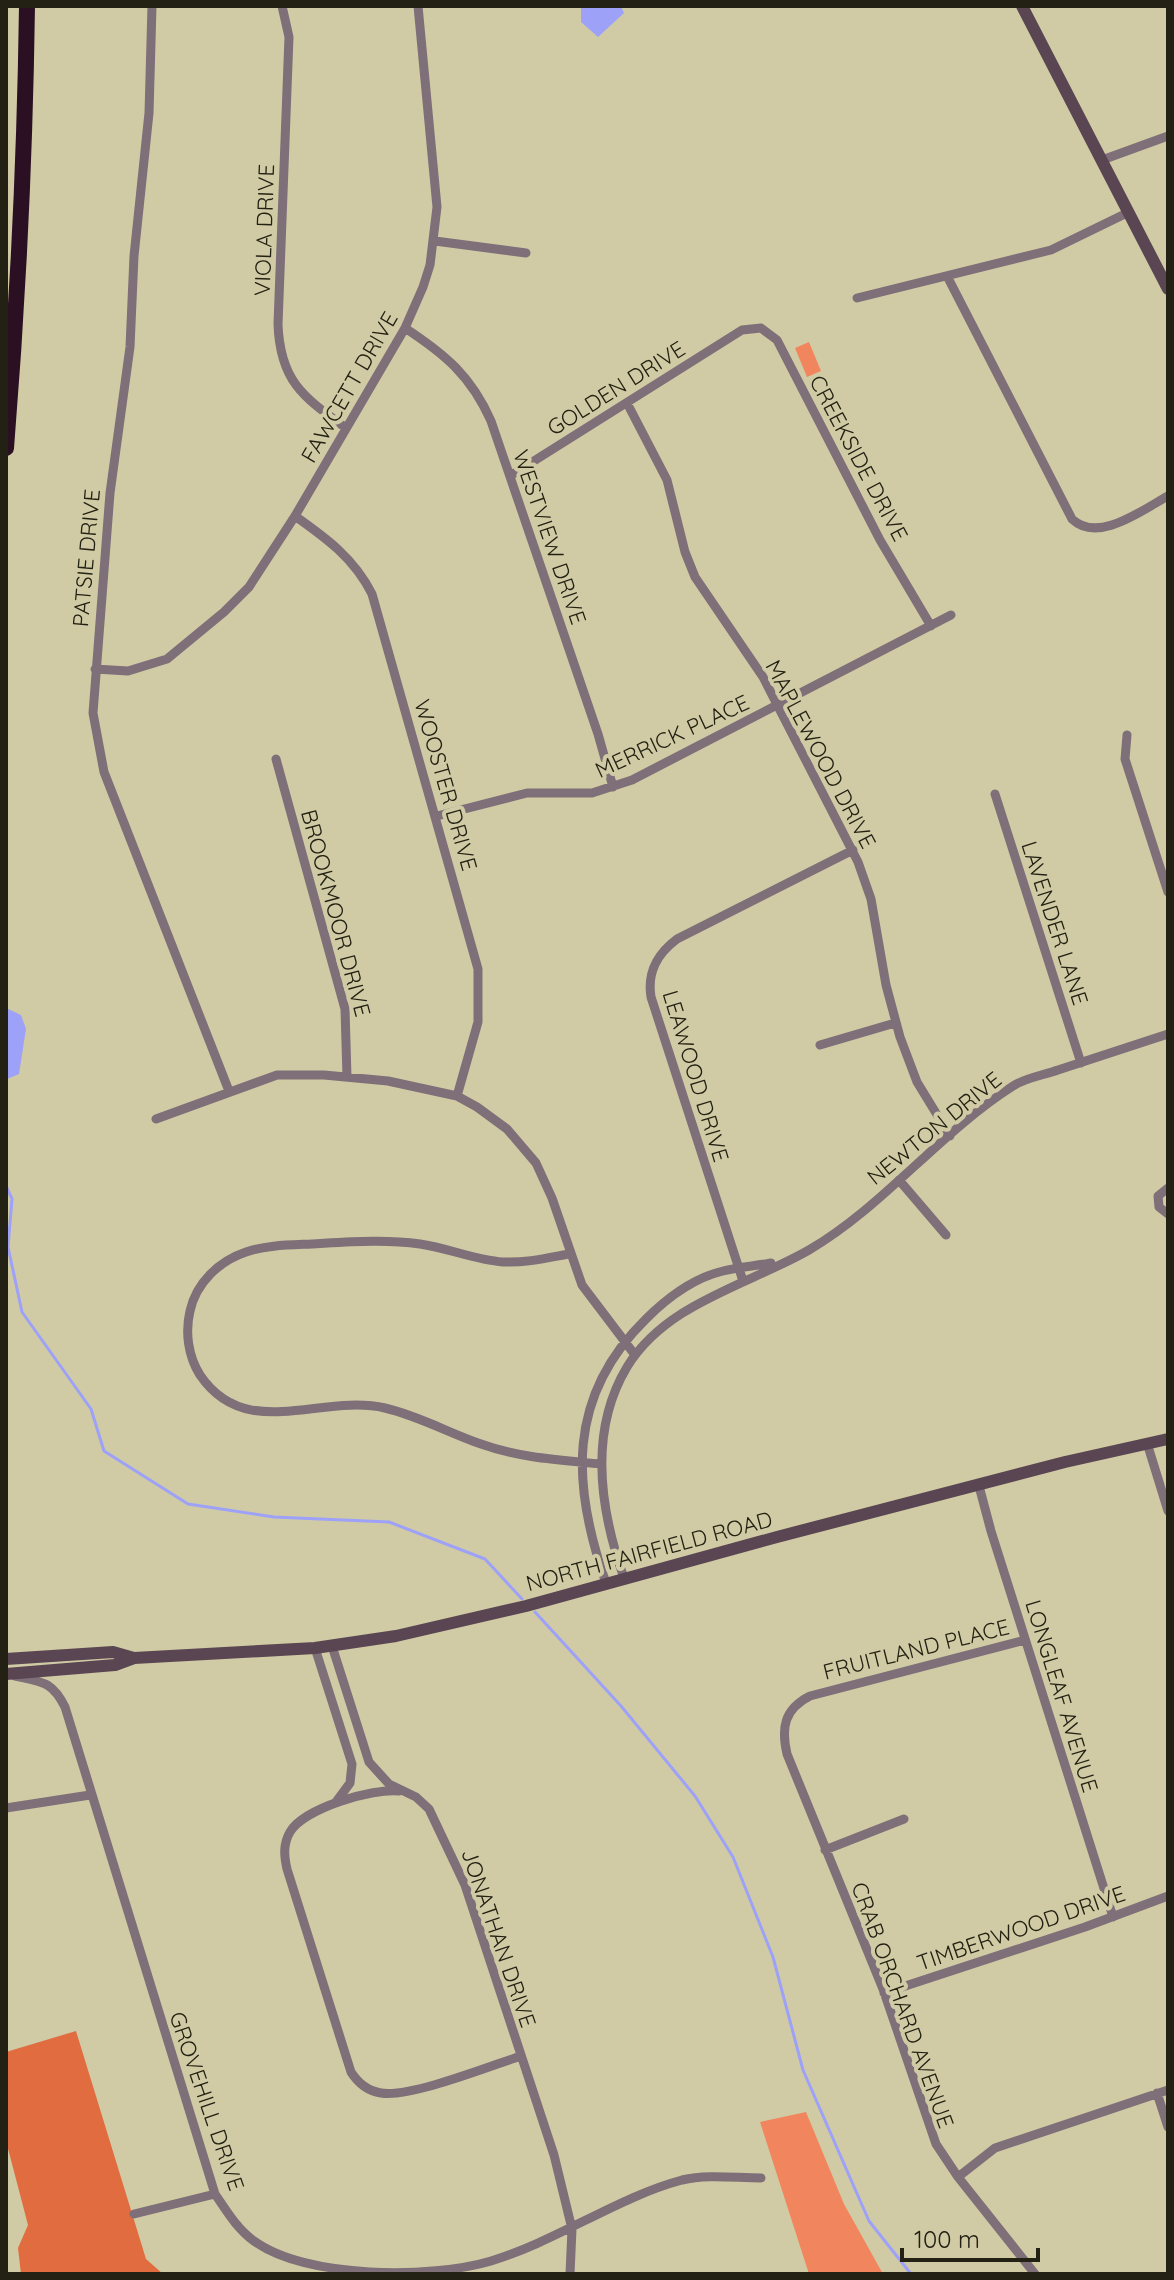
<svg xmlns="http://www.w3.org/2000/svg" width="1174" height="2280" viewBox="0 0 1174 2280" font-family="Quicksand,sans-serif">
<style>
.green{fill:#f1865e}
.forest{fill:#e06c40}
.water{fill:#9da1f8}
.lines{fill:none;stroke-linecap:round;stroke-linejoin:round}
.stream{stroke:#9da1f8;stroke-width:3}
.street{stroke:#7e6f78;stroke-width:9}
.secondary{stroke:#5a4552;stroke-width:12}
.highway{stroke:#2a1022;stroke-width:16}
.labels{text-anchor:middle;stroke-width:8;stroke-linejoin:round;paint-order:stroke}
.street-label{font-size:22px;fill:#232113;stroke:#d0cba5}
</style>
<rect width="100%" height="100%" fill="#d0cba5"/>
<path class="green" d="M809,342L821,371L807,377L795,348Z
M806,2112L844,2204L883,2274H809L760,2122Z"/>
<path class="forest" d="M76,2031L146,2259L163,2274H21L18,2248L28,2225L6,2141V2052Z"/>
<path class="water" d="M581,6H621L624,13L598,37L581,22Z
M6,1008L21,1015L26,1029L19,1074L7,1079Z"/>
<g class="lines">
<path class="stream" d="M6,1186L12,1199L8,1247L22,1312L91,1409L104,1451L188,1504L274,1517L389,1522L485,1559L522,1599
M535,1612L621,1706L695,1796L733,1857L773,1957L803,2070L869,2221L911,2274"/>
<path class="street" d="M152,6L149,113L134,256L130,347L110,493L93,713L104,772L229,1091
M282,6L289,37L278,324C280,381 303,397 346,428
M1102,160L1168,136
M435,241L526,253
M947,276L1072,519C1098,544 1142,510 1168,496
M857,298L1051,250L1129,212
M405,328C446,355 471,376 491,421L598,734L613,787
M627,403L667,480L685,552L695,577L763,677L858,862L871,899L886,985L900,1037L917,1082L950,1136
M510,476L742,330L761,328L777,340L880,540L931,626
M295,516C326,538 354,558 372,594L478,969V1022L457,1096
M95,669L128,671L167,659L224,612L249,587L295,516L405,328L423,287L430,265L437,207L418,6
M1127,735L1125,759L1168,892
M276,759L345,1009L347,1077
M995,794L1081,1063
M437,816L527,793H592L632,780L951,615
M820,1045L895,1023
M156,1119L277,1075H324L388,1081L457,1096L477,1107L507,1129L536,1163L552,1198L582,1285L635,1355
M899,1180L946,1235
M1168,1188L1158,1196L1159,1207L1168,1214
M569,1254C547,1258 526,1263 503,1262C475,1260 448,1248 420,1244C384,1239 348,1242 312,1244C290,1245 266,1245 246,1252C219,1261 196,1283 190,1311C185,1332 188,1356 200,1375C246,1443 321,1393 385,1408C419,1416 449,1433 481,1444C520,1458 560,1460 600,1464
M743,1281L651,997C647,972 657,954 677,939L853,850
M1147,1443L1168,1511
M979,1486L991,1531L1113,1917
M624,1578C600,1510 588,1432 627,1367C666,1303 748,1285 809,1250C884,1206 939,1133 1013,1086C1025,1078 1044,1075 1058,1070C1095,1058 1131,1046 1168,1034
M606,1583C572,1486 566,1397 646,1319C667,1298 694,1278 723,1271C738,1267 755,1266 771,1263
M1025,1640L810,1696C784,1709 781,1728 787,1754L883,1989L936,2144L958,2177L1035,2274
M332,1646L369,1762L389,1784L416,1797L429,1809L465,1885L554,2155L572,2229L570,2274
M315,1648L352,1764L350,1783L336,1802
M15,1676C42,1682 52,1681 65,1707L215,2194C226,2210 237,2229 254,2241C306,2279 431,2279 491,2261C557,2241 618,2197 682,2180C708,2174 735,2178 761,2178
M399,1791C373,1788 304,1808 290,1832C283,1844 284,1856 287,1869L351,2072C358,2083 368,2091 381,2093C410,2098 490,2066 521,2056
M6,1808L90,1795
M825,1850L904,1819
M884,1993L1085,1927L1168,1896
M1157,2093L1168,2127
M958,2177L995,2148L1168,2090
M134,2214L215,2194"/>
<path class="secondary" d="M1022,6L1168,289
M6,1659L113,1652L134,1658
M6,1674L115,1665L134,1658L315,1648L396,1636L526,1606L777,1537L1065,1462L1168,1439"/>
<path class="highway" d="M6,448C18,301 25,154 27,6"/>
</g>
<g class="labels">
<g class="street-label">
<text transform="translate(264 230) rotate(-88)" y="8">VIOLA DRIVE</text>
<text transform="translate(349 387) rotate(-60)" y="8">FAWCETT DRIVE</text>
<text transform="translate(616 388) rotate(-32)" y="8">GOLDEN DRIVE</text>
<text transform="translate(859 458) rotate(62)" y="8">CREEKSIDE DRIVE</text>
<text transform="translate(550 537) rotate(71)" y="8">WESTVIEW DRIVE</text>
<text transform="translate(86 558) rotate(-85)" y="8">PATSIE DRIVE</text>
<text transform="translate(672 736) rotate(-25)" y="8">MERRICK PLACE</text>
<text transform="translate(821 754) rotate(62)" y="8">MAPLEWOOD DRIVE</text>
<text transform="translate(446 785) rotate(74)" y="8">WOOSTER DRIVE</text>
<text transform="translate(336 913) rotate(75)" y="8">BROOKMOOR DRIVE</text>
<text transform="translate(1055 923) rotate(72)" y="8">LAVENDER LANE</text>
<text transform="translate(696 1076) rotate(73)" y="8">LEAWOOD DRIVE</text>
<text transform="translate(934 1128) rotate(-39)" y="8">NEWTON DRIVE</text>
<text transform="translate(649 1551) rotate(-15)" y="8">NORTH FAIRFIELD ROAD</text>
<text transform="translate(916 1649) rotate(-14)" y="8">FRUITLAND PLACE</text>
<text transform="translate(1062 1696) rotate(73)" y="8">LONGLEAF AVENUE</text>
<text transform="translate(1021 1928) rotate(-19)" y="8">TIMBERWOOD DRIVE</text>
<text transform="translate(499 1938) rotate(71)" y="8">JONATHAN DRIVE</text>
<text transform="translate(903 2005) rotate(70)" y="8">CRAB ORCHARD AVENUE</text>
<text transform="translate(207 2101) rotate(71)" y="8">GROVEHILL DRIVE</text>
</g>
</g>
<rect width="1174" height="2280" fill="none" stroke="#232113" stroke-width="16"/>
<path d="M902 2248v12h136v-12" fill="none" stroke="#232113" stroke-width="4"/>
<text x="914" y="2248" font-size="24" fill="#232113" stroke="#d0cba5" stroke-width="6" paint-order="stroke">100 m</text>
</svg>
